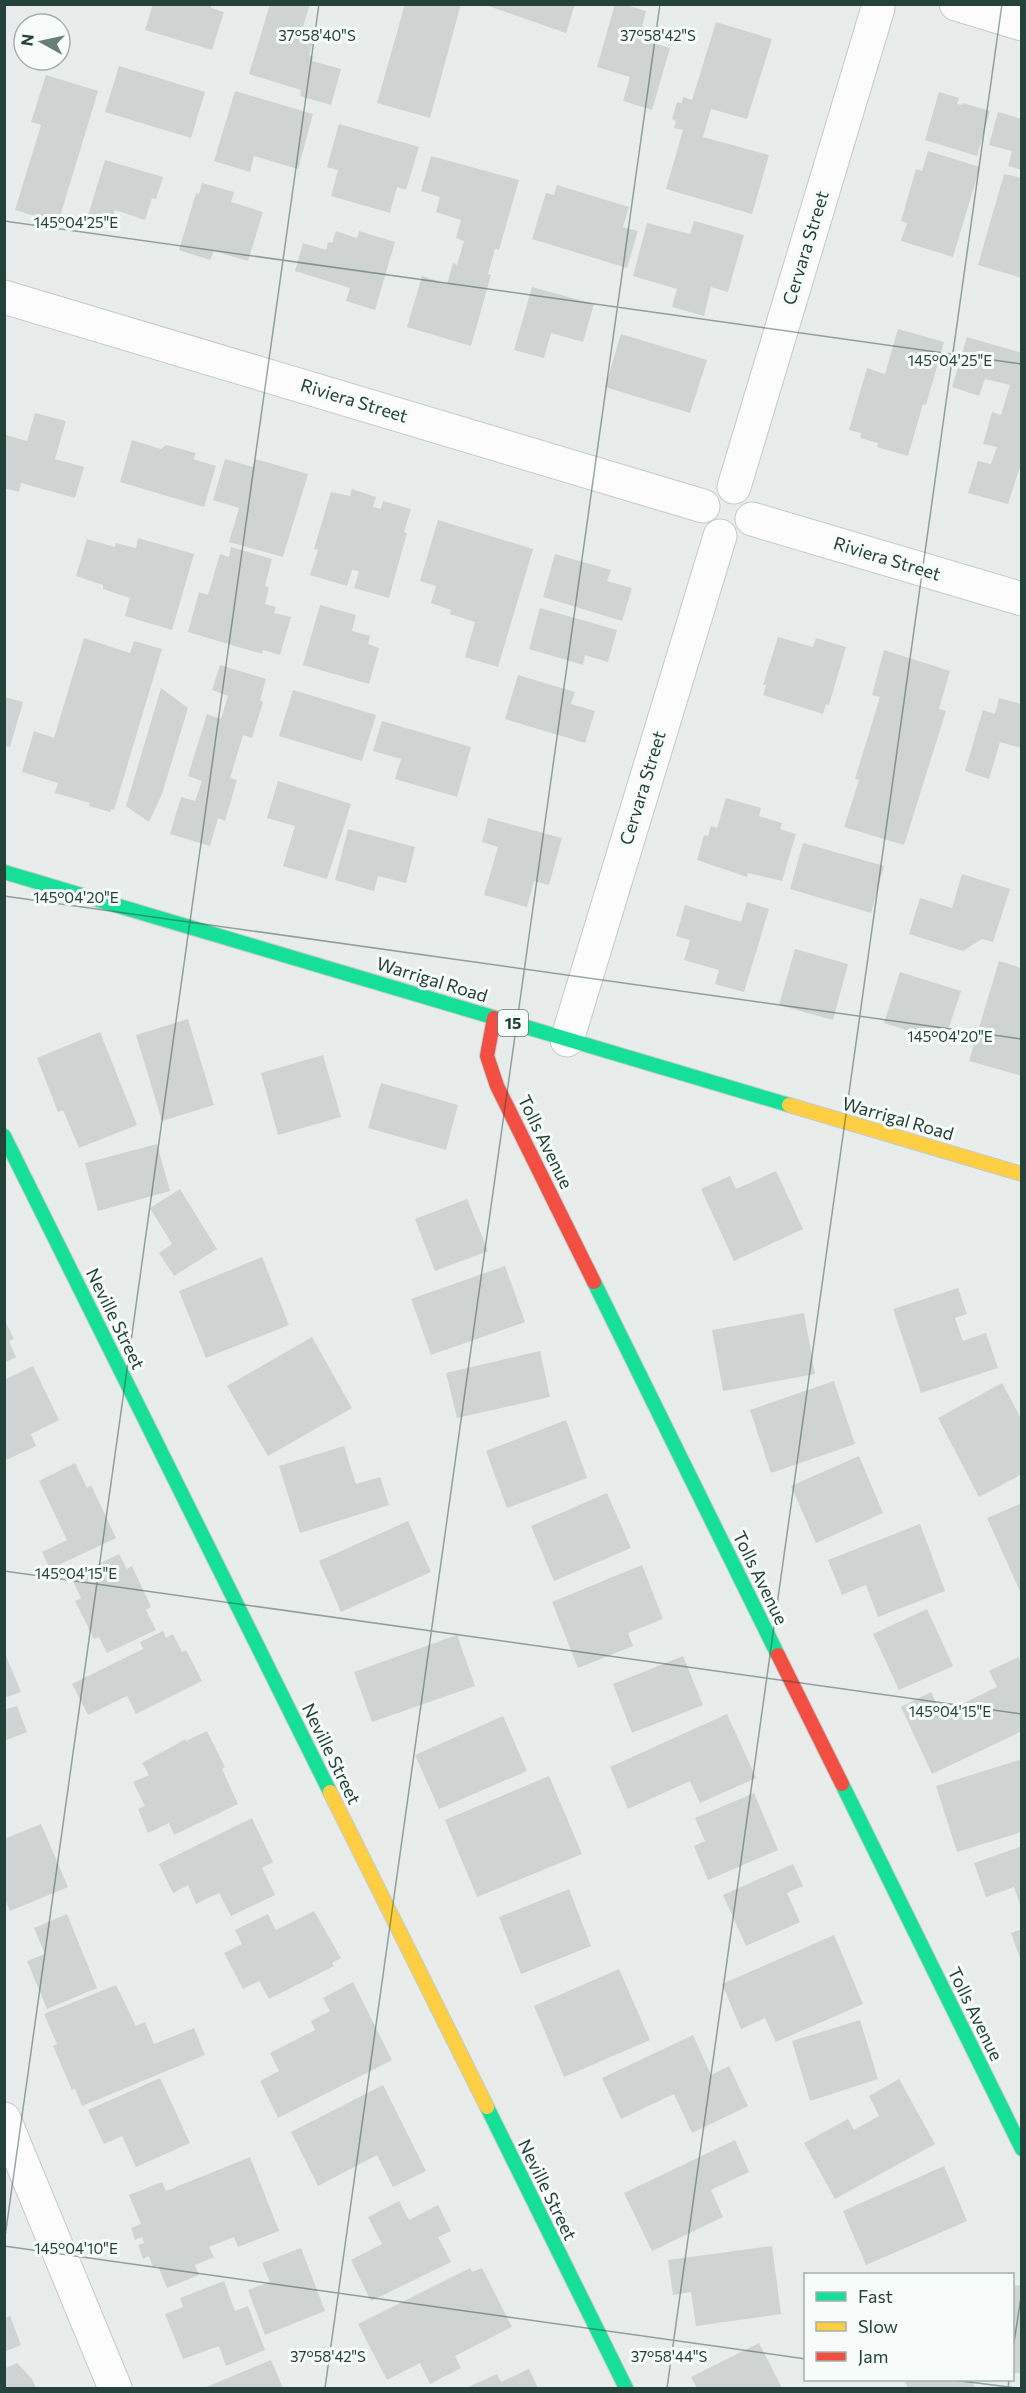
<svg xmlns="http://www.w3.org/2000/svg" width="1026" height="2393" viewBox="0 0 1026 2393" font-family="Commissioner,sans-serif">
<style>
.building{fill:#cfd4d2}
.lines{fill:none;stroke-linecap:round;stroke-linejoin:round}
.street-casing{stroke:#c5cac8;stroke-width:35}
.fast-casing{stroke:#c3cbc8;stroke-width:16}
.slow-casing{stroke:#c3cbc8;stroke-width:16}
.jam-casing{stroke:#c3cbc8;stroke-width:16}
.street{stroke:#fcfcfc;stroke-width:33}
.fast{stroke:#16e098;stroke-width:14}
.slow{stroke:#ffcf43;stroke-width:14}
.jam{stroke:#f24e42;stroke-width:14}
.ticks{fill:none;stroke:#24423a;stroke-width:1.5;stroke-opacity:0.45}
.labels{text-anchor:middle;stroke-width:6;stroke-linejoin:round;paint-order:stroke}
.shield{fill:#f7fbf9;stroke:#637a73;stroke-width:1.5}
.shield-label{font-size:16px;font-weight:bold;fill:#24423a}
.street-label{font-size:18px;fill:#24423a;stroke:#f7fbf9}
.ticks-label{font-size:15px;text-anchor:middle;fill:#24423a;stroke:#f7fbf9;stroke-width:6;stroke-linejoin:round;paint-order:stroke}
</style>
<rect width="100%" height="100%" fill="#e8edeb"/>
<path class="building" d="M153,4H212L211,8L224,12L212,50L145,30Z
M270,4H310L303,27L316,32L309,55L314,57L312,61L341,69L331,105L300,96L301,90L249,74Z
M405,4H461L430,118L377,103Z
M483,4H575L566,33Z
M615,4H623L646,11L639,39L670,48L652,110L623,101L630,77L597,67Z
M716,22L772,39L747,119L711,109L703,137L769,155L752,214L666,189L683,130L674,128L676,121L672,119L677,102L682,103L683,97L692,100Z
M119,66L205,92L191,138L105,112Z
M46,75L98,91L58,223L15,210L41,125L31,122Z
M235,91L313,114L298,169L254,156L250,172L214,161Z
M939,92L959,98L957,104L962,105L963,103L990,111L977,156L925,140Z
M998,112L1022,119V170L1008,166L1012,151L989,145Z
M339,124L419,147L406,190L397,187L390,213L331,196L338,170L327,167Z
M928,151L980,167L953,257L901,241L907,223L901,221L916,169L922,171Z
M431,156L519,180L499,250L495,249L488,274L491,275L471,346L407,327L422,276L447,284L453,263L457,265L464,241L456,238L461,220L436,212L440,197L421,191Z
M105,160L163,177L156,199L152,198L145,220L115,210L111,222L88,215Z
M1004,174L1022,178V278L978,265Z
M202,183L234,192L231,202L263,212L248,261L214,251L210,260L179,250L196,193L199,194Z
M557,185L629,207L623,227L638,231L627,268L532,239L546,193L554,195Z
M694,221L744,235L728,292L711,287L704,316L672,307L677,289L633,276L647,223L690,234Z
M336,231L357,238L359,231L395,242L375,310L346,301L350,288L295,271L303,243L326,250L328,242L332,243Z
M532,287L594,304L583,342L551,333L544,358L514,350Z
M898,329L944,342L926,405L923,404L908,456L877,447L878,443L860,438L861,433L849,430L867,368L885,374Z
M621,334L707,360L690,413L605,387Z
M967,337L1022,353V461L1008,504L968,493L978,461L991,464L997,447L983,444L992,412L1001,415L1010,385L985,379L979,396L952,387Z
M35,413L66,421L55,459L84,467L75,498L21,483L19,492L4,488L6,435L27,441Z
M132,440L161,449L166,445L196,453L193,459L216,466L204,507L120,482Z
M225,459L253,467L255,459L308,474L283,557L229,542L239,508L213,500Z
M352,489L376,497L373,507L381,509L383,501L411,509L404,532L407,533L389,598L354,588L359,571L352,570L347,586L310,575L318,550L314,549L331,492L350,496Z
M438,520L533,549L498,667L465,657L475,622L450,614L451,610L431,603L436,586L420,581Z
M138,538L194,554L172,630L125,616L130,598L103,589V585L76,576L87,539L115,547L116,543L136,548Z
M231,547L272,559L265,586L269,588L265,604L276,607L274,613L291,617L280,655L263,650L262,654L188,632L199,592L208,595L220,554L229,557Z
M555,554L611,570L607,581L632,588L622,621L543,597Z
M320,605L356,615L352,631L370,636L368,644L379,648L369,684L303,665Z
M540,608L617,630L608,662L585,655L583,665L529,649Z
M778,637L813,647L816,638L846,647L829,705L826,704L823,714L763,695L766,685H763Z
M84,638L130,653L134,641L162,649L114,810L111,809L110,812L89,806L90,803L55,793L58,783L22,772L34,731L54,738Z
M884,650L950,671L939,709L946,711L904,845L844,827L859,780L855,779L880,697L872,695Z
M220,665L266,679L260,700L263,702L252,738L243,735L230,778L237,780L225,821L218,818L210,846L170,834L181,797L195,801L202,781L188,776L207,714L221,719L228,696L212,690Z
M518,675L575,692L571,704L595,711L585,743L505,719Z
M161,688L188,708L162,794L149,822L126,806Z
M293,690L376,715L362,761L279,736Z
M4,697L23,702L10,747L4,746Z
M999,698L1022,704V748L1000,742L989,779L965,771L983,710L995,714Z
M382,721L471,747L457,797L395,779L401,759L373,751Z
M278,781L351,804L327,879L283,866L295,826L267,818Z
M726,798L761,808L759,816L782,823L780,829L796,834L782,881L748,873L747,877L697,860L704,835L708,836L711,826L717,828Z
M488,818L562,838L549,885L534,881L527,907L484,895L498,847L482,842Z
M348,829L415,847L406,883L378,876L374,891L335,880Z
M803,843L884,866L871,913L790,889Z
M962,874L1010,889L993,942L982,939L963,951L909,934L920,898L952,908Z
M747,902L769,909L744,992L715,984L719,970L684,960L690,940L676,936L685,905L741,922Z
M795,949L848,964L833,1020L779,1005Z
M999,961L1022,968V1076L969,1061Z
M900,972L961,991L944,1042L884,1023Z
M188,1019L214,1105L162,1121L136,1035Z
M100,1032L137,1125L79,1148L63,1110L58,1112L37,1058Z
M323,1055L341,1117L278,1135L261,1073Z
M381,1083L458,1105L446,1150L368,1128Z
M157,1144L170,1191L98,1211L85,1163Z
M776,1171L803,1229L734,1261L701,1189L730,1176L736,1189Z
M180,1189L217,1249L174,1276L159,1253L172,1244L150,1208Z
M467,1199L488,1251L435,1271L415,1219Z
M262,1257L289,1325L206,1358L179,1291Z
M505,1266L525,1322L431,1355L411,1299Z
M958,1288L967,1314L955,1318L963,1341L986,1333L998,1368L921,1393L893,1309Z
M804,1313L815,1374L723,1391L712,1330Z
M4,1319L14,1339L9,1341L16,1357L4,1363Z
M312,1337L352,1408L268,1456L227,1386Z
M540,1351L550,1397L457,1418L446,1373Z
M33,1366L59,1420L31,1434L36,1446L4,1461V1380Z
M834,1381L855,1444L771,1473L750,1410Z
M1002,1383L1022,1420V1474L979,1497L938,1418Z
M566,1420L587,1478L507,1508L486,1451Z
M344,1446L356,1484L380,1477L389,1505L300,1533L279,1466Z
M859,1456L883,1513L816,1543L791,1486Z
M75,1463L87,1488L91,1485L116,1538L50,1569L42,1552L67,1540L39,1481Z
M607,1493L631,1548L554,1581L531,1526Z
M1022,1503V1596L987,1518Z
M408,1521L431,1572L341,1612L319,1561Z
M920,1524L945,1591L878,1617L866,1585L842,1595L828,1560Z
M119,1554L127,1569L132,1566L151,1607L146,1610L156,1630L107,1653L99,1637L94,1639L75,1601L81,1598L71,1577Z
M642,1565L663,1619L628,1633L633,1646L578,1668L552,1602Z
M927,1609L953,1666L899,1690L873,1634Z
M163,1631L166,1638L173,1634L182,1652L186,1650L202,1681L136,1714L127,1696L88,1715L72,1684L143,1649L140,1642Z
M457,1635L475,1686L372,1722L354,1672Z
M4,1651L21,1692L4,1698Z
M683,1656L703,1705L632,1733L613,1684Z
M1018,1657L1022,1664V1731L932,1774L901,1707L931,1692L941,1714L997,1687L989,1671Z
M17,1706L27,1732L4,1741V1710Z
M727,1714L756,1778L700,1803L690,1781L628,1809L610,1767Z
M503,1716L527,1771L439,1809L415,1755Z
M207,1731L225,1767L222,1769L238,1804L174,1835L169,1823L148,1833L138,1809L145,1806L133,1782L149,1775L142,1763L186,1739V1741Z
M1022,1759V1832L957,1852L936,1786Z
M549,1776L582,1854L477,1897L445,1820Z
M754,1793L778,1850L708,1880L694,1846L705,1841L695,1818Z
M252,1818L273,1862L262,1868L275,1895L231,1916L219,1893L196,1904L188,1885L173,1893L159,1864Z
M41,1824L68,1887L10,1911L4,1897V1839Z
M1022,1846V1908H1021L1014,1887L986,1897L974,1863Z
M793,1864L803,1886L787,1893L800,1922L746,1946L723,1895Z
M569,1889L591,1946L521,1974L499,1917Z
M314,1911L341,1958L332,1963L334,1966L269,1999L259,1981L243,1989L224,1953L242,1944L235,1930L268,1914L276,1930Z
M67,1914L97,1988L47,2009L27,1961L45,1954L34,1928Z
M1022,1929V1961H1021L1011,1933Z
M834,1935L863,2004L776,2042L765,2018L741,2029L722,1984Z
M619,1969L650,2040L564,2077L534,2006Z
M353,1982L392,2060L278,2118L260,2081L279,2071L270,2053L315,2030L311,2021L330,2011L323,1998Z
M116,1985L136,2026L145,2022L154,2044L194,2028L205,2055L82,2106L75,2089L72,2090L53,2046L57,2044L44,2014Z
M860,2020L878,2079L810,2101L792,2041Z
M693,2035L711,2075L729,2066L748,2106L692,2133L674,2094L621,2119L602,2078Z
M160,2078L190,2143L136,2167L122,2136L104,2144L88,2110Z
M899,2079L935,2144L835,2199L804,2143L848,2119L854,2130L879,2116L869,2096Z
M383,2085L426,2171L393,2187L377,2155L318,2186L291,2132Z
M735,2140L749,2172L711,2190L723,2217L652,2251L624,2193Z
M250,2157L279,2231L238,2247L234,2237L209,2247L214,2257L195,2265L199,2275L167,2288L158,2266L153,2267L149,2256L143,2259L138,2245L144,2243L142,2237L135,2240L131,2228L141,2224L129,2195L162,2182L166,2191Z
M944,2166L967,2221L866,2265L843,2211Z
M399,2201L409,2220L438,2205L451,2231L438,2237L451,2262L371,2301L351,2260L382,2244L368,2217Z
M772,2246L781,2314L696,2326L691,2292L673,2295L668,2260Z
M301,2248L325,2311L265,2335L248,2290L270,2282L262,2263Z
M470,2268L472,2272L482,2268L512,2327L455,2356L461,2368L430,2384L420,2363L387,2380L358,2324Z
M224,2281L235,2311L248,2306L265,2350L226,2366L219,2346L183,2359L165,2314L183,2307L180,2298Z
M1022,2285V2373H1012V2286Z
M10,2316L21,2345L4,2352V2318Z
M759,2343L782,2388H697L691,2377Z
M271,2360L283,2388H204Z
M17,2363L32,2379L36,2388H4V2369Z
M529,2369L538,2388H466L497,2374L501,2382Z
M913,2380H971L975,2388H908L905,2382Z"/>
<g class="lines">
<g class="street-casing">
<path id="street" d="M956,4L1022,24
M4,297L703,506
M734,487L878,8
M752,519L1022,599
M567,1040L720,536
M4,2119L115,2388"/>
</g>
<g class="fast-casing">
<path id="fast" d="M4,872L789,1105
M4,1136L330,1792
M594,1282L778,1655
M842,1784L1022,2149
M487,2107L626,2388"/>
</g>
<g class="slow-casing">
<path id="slow" d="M789,1105L1022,1174
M330,1792L487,2107"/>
</g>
<g class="jam-casing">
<path id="jam" d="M494,1018L487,1056L497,1086L594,1282
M778,1655L842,1784"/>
</g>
<use href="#street" class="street"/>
<use href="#fast" class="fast"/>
<use href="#slow" class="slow"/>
<use href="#jam" class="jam"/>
</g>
<path class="ticks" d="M4,221L1022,364M4,896L1022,1039M4,1571L1022,1714M4,2244L319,4M4,2246L806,2359M1012,2355L1022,2291M953,2380L1017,2388M325,2388L660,4M667,2388L1002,4M1008,2388L1009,2380"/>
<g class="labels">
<rect class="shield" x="498" y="1010" width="30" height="26" rx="4.5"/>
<g class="shield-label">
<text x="513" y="1029">15</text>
</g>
<g class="street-label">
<text transform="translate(806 248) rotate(-73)" y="6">Cervara Street</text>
<text transform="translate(354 401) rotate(17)" y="6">Riviera Street</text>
<text transform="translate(887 559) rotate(17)" y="6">Riviera Street</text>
<text transform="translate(643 788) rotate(-73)" y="6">Cervara Street</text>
<text transform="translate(432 980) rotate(17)" y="6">Warrigal Road</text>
<text transform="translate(898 1119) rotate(16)" y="6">Warrigal Road</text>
<text transform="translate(545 1142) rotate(64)" y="6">Tolls Avenue</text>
<text transform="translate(115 1319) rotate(64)" y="6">Neville Street</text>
<text transform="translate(760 1578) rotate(64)" y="6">Tolls Avenue</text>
<text transform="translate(331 1754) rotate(64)" y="6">Neville Street</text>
<text transform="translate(975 2014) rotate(64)" y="6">Tolls Avenue</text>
<text transform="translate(547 2190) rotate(64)" y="6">Neville Street</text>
</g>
</g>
<g class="ticks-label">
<text x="317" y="41">37°58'40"S</text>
<text x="658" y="41">37°58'42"S</text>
<text x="76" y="228">145°04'25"E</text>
<text x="950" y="366">145°04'25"E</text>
<text x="76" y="903">145°04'20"E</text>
<text x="950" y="1042">145°04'20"E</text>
<text x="76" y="1579">145°04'15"E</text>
<text x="950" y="1717">145°04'15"E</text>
<text x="76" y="2254">145°04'10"E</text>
<text x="328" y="2362">37°58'42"S</text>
<text x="669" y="2362">37°58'44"S</text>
</g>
<rect width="1026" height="2393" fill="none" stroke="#24423a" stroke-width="12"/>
<rect x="804" y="2273" width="210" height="108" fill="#f7fbf9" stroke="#a3b1ad" stroke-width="1.5"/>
<rect x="816" y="2292" width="30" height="9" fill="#16e098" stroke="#a3b1ad" stroke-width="1.5"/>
<text x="858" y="2303" font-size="18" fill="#24423a">Fast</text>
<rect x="816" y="2322" width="30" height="9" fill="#ffcf43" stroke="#a3b1ad" stroke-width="1.5"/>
<text x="858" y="2333" font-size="18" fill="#24423a">Slow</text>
<rect x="816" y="2352" width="30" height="9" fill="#f24e42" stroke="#a3b1ad" stroke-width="1.5"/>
<text x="858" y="2363" font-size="18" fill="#24423a">Jam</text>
<g transform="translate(42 42) rotate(278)"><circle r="28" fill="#f7fbf9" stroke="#a3b1ad" stroke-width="1.5"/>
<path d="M0-4.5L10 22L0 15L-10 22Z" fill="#697e78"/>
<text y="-9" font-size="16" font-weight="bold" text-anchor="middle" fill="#24423a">N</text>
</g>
</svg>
